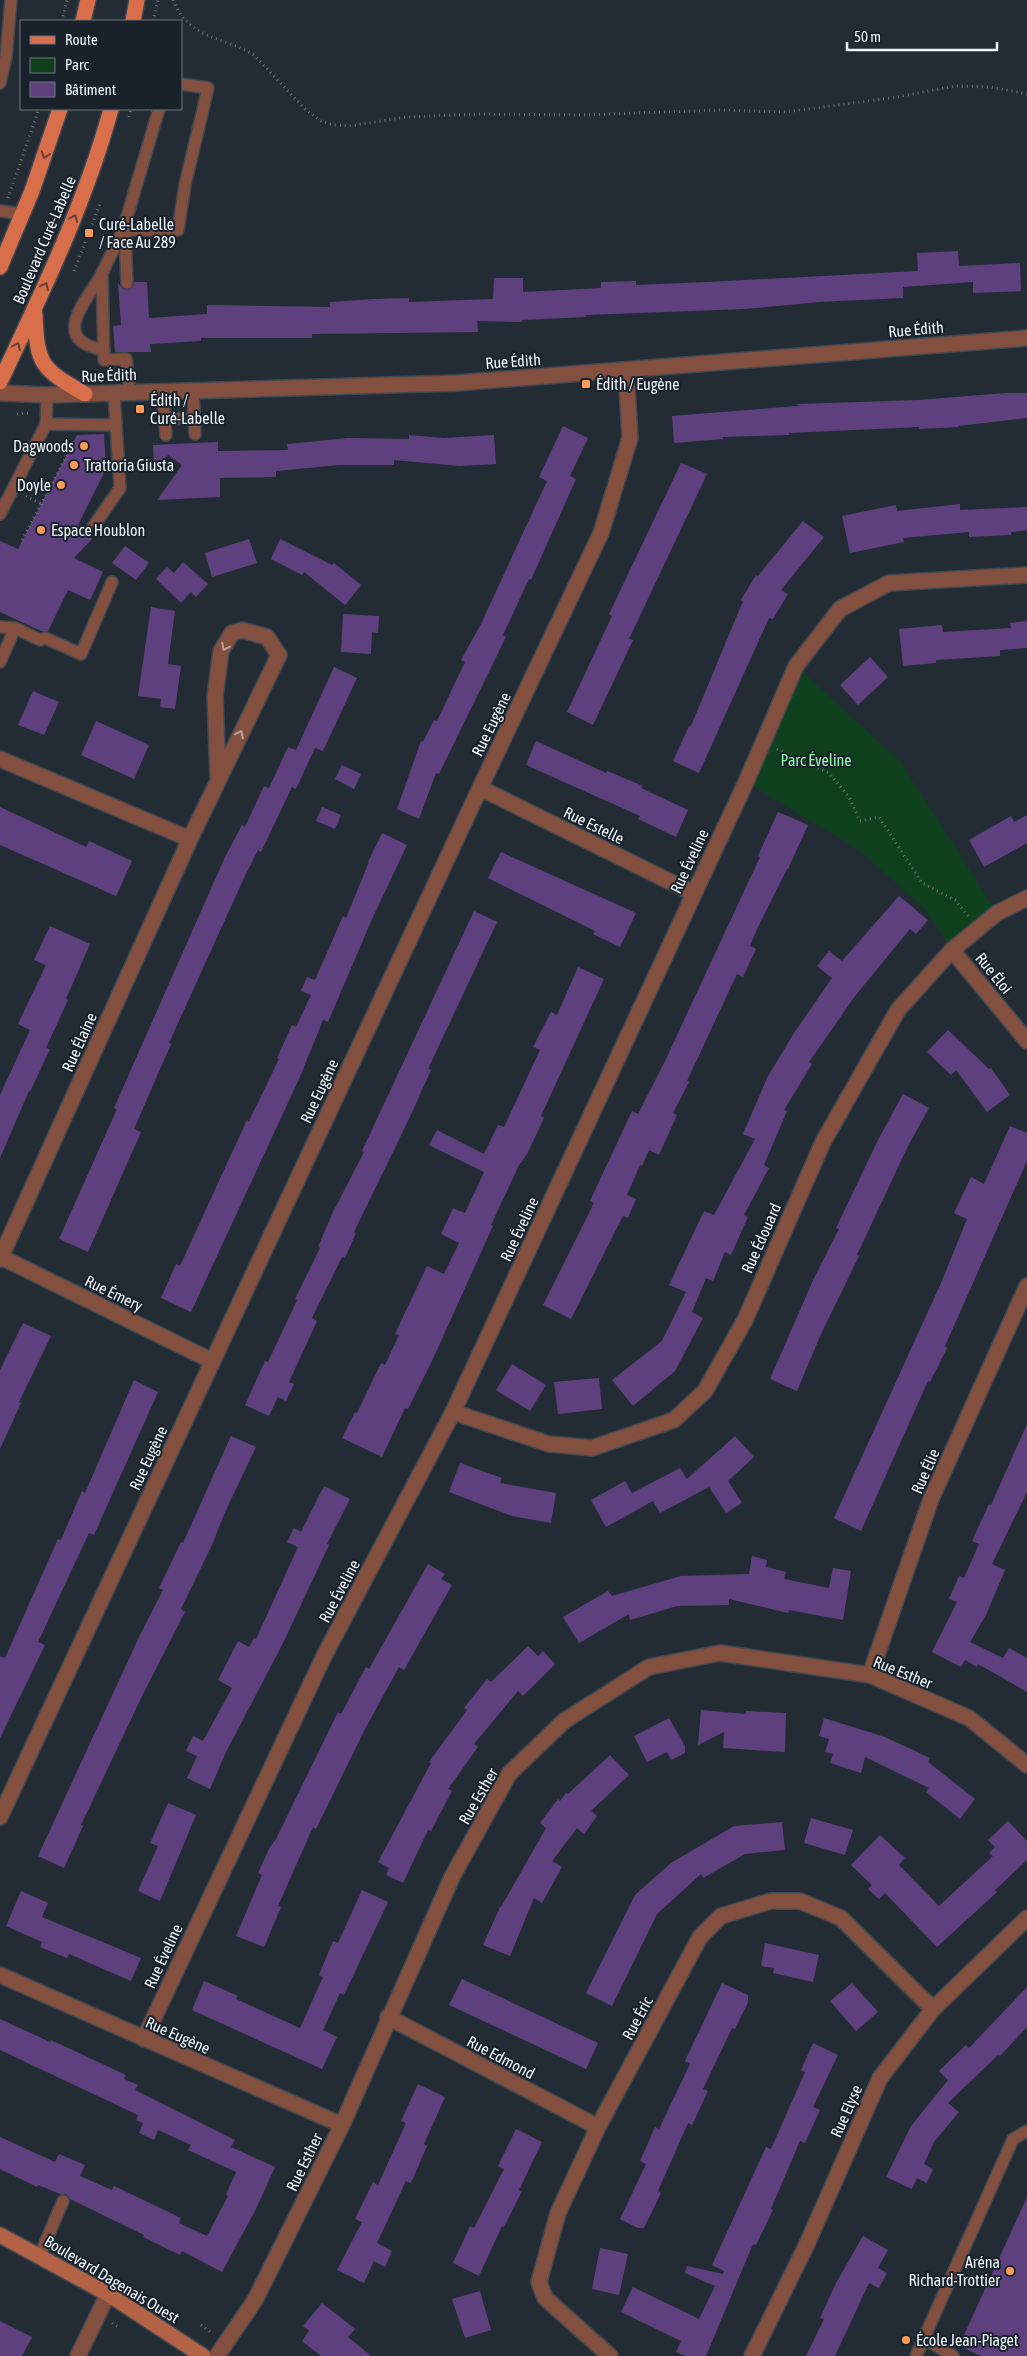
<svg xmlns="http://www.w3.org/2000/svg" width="1027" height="2356" viewBox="0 0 1027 2356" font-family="'Asap Condensed',sans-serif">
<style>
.green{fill:#0e401e}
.building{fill:#5f407f}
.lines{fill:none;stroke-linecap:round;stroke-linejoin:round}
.lane-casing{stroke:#404851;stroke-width:14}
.street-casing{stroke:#404851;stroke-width:18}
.secondary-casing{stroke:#404851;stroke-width:18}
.primary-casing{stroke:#404851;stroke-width:18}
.path{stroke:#6e767e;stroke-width:3;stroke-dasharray:1 4;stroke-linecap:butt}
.lane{stroke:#834f3e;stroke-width:11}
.street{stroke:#834f3e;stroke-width:15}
.secondary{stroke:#b36246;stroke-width:15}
.primary{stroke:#d86f4a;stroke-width:15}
.oneway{stroke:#654137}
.oneway2{stroke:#b9a29c}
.poi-dot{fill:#fe9b58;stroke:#19222b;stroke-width:2}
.labels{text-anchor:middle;stroke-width:4;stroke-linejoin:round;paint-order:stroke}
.poi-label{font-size:16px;fill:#eff5fb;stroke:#19222b;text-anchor:start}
.street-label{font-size:16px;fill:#eff5fb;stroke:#19222b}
.park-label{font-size:16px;fill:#98f7ad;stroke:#19222b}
</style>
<rect width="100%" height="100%" fill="#232c35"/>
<path class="green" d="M796,666L900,761L997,913L952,950L926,910L859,850L746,782Z"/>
<path class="building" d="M958,251L959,266L1020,263L1021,291L973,293V282L903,287V298L819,302L745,309L586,315V317L522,320V322L477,321L478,332L312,334V338H201V341L150,344L151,352H115L113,326L121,325L118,283L123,289L128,290L133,287L134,282H147L149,318L207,314V305L330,307V302L374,299L409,298V302L493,299L494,278H523V292L601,288V282L636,281V285L708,282L918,271L917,253Z
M1006,393H1027V418L958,426V427L919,429V427L789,433V435L723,437V439L674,443L672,416L798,406L797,404L918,400Z
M563,426L588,438L570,476L576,479L531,580L529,579L503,635L506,637L439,774L436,773L419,819L397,809L421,741L423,742L434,720L437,721L465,662L461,660L481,624L547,481L539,477Z
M104,434L106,469L78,525L92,539L74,558L103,572L90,600L68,590L48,631H41L0,612V541L18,549L77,435Z
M409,435L444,438L494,435L496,464L460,466L394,460V465H339L276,471V477L220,478V497L157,500L182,465L168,455L154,471L153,445L218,442V451L288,450L287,444L348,438L409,439Z
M681,463L707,474L629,639L633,640L593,725L567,712L612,616L609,614Z
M960,504V510L1027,507V530L1011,532V535L969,537V532L903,538L904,542L850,553L842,516L896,505L897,511Z
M803,521L824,537L781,590L788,594L773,619L769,618L699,773L673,761L689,726H691L743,601L741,600L756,575L758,576Z
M249,539L257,563L212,577L205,553Z
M280,539L332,565L334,563L361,585L345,605L304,572L302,575L271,559Z
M125,546L149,563L136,580L112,563Z
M183,562L208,584L196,597L191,592L181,603L156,579L167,567L174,573Z
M151,607L175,611L168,664L181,666L175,709L160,707L161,699L138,696Z
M343,614L379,616L378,633L372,632L371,654L341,652Z
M1027,621V648L1000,650V656L936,660V663L903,666L899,629L942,625L943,632L1011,628L1010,623Z
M870,657L888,677L858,705L840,685Z
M334,667L357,678L323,751L315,748L296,789L292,787L261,852L258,850L244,878L169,1043L171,1044L134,1129L141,1132L88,1252L59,1239L117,1109L114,1108L225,857L242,825L245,827L264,786L269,788L288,747L296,750Z
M33,691L59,702L44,735L18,725Z
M96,721L149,745L134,779L81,755Z
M536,741L606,773L607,771L643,786L641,788L688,810L676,837L638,819L640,816L526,765Z
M342,765L361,774L354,789L335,779Z
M0,807L86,847L89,841L132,861L116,896L0,845Z
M322,807L341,815L335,829L316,821Z
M778,812L808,825L788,869H787L758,927L750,946L756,949L743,977L737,974L687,1081L689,1082L673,1113L677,1115L659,1155L649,1150L642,1166L640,1165L627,1195L636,1199L628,1218L623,1216L571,1319L543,1305L594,1203L590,1201L632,1111L638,1114L665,1061L760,857L758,856Z
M1027,815V843L984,867L969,840L1011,816L1014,822Z
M382,833L407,845L372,919L328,1022L323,1020L299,1079L191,1312L161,1298L176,1264L180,1266L247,1120L249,1121L279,1059L277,1058L292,1025L296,1027L311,995L301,991L307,977L315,980L343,916L346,918L369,862H368Z
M501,852L636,913L620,947L593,934L595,931L488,878Z
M899,896L928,920L916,934L910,929L855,996L809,1062L812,1064L784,1110L787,1111L764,1165L769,1168L744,1215L748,1217L731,1255L725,1252L713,1281L706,1278L692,1312L703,1318L675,1371L633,1406L612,1380L662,1341L686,1292L669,1285L704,1211L714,1215L755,1139L743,1134L767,1078L794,1033L832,978L817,966L829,951L842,961Z
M474,911L497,922L428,1069L431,1070L409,1119L354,1232L356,1233L345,1258L342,1257L312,1318L317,1321L289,1382L294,1384L286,1401L278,1397L269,1416L245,1405L265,1361L268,1362L297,1300L295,1299L320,1248L318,1247L333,1212L364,1152L362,1151Z
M50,926L90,944L66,999L68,1000L46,1048L50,1049L30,1092L29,1091L0,1158V1095L30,1030L18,1024L46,965L34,960Z
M578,967L604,979L541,1116L544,1118L528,1152L521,1163H520L491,1225L493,1226L432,1361L408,1409L405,1408L382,1457L342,1438L355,1412L357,1413L381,1363L385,1365L399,1335L395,1334L427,1266L444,1274L459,1243L441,1234L453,1208L465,1213L484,1172L429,1145L437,1130L484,1154L498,1125L504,1127L540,1050L533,1047L551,1012L557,1015Z
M948,1030L989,1069L991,1068L1010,1095L987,1112L956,1070L951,1075L927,1052Z
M903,1094L929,1108L907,1148L857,1255L859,1256L821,1334L797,1391L770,1379L814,1278L839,1229L836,1228L878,1140Z
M1010,1126L1027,1133V1161L945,1346L947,1348L930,1382L928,1381L861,1531L834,1518L941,1283L967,1219L954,1213L971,1177L984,1184Z
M23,1323L51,1336L19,1402L21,1403L0,1449V1370Z
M512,1364L546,1385L530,1411L496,1390Z
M599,1378L602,1409L558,1414L554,1382Z
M134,1380L158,1392L94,1535L89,1533L38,1642L45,1645L0,1738V1656L5,1658L58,1539L61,1540L82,1491L85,1493Z
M1027,1424V1492L992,1564L1005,1570L986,1615L970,1642L1003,1658L1009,1648L1027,1658V1692L978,1664L977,1667L965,1660L961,1667L932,1652L957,1602L949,1599L959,1576L964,1578L979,1544L972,1541L989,1504L991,1505Z
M231,1436L256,1447L225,1512L212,1545L181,1609L185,1612L142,1696L81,1825L83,1826L64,1868L38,1856L140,1635L163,1590L159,1588L181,1542L183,1543Z
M735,1436L754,1457L728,1481L742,1503L726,1513L709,1487L660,1513L653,1501L606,1527L591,1500L625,1481L632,1493L680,1468L687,1479Z
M460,1463L502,1478L500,1483L556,1493L551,1523L512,1516L449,1492Z
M324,1486L350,1499L327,1544L329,1545L283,1643L226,1752L210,1789L187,1778L197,1756L186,1751L193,1736L203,1741L232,1688L218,1680L238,1641L249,1647L254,1638L256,1639L298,1547L287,1542L294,1528L301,1532Z
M752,1556L767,1560L766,1567L786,1572L784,1579L829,1588L833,1568L851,1571L843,1620L789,1610L788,1613L729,1599V1605L677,1606L630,1620L629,1614L579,1643L563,1617L608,1591L612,1596L681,1576L749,1574Z
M428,1564L445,1574L441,1579L452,1585L404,1670L399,1667L365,1729L316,1829L313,1827L278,1906L281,1907L264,1947L236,1936L262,1875L258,1873L270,1847L276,1839L338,1712L341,1714L366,1667L369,1669Z
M528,1646L538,1656L543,1651L555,1664L523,1696L518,1691L474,1744L478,1747L448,1789L452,1791L431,1831L428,1830L403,1883L386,1875L389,1868L378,1862L431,1763L429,1762L467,1710L464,1708L487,1679L491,1682Z
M701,1710L746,1714V1711L786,1713L785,1752L723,1748L724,1732L698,1745Z
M669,1718L685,1746V1753L671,1760L667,1752L647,1762L634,1736Z
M824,1718L885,1737L930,1758L928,1762L975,1799L960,1819L926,1792L929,1788L865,1757L861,1773L830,1763L833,1754L825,1752L829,1739L819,1736Z
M610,1755L629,1775L591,1811L597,1816L584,1834L577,1828L552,1861L562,1867L542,1903L534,1898L510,1956L483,1945L500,1907H501L546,1828L540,1823L558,1799L560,1801L566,1793L568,1794Z
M168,1803L196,1815L160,1901L138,1891L158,1846L150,1843Z
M811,1818L853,1830L845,1855L804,1843Z
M1008,1821L1027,1841V1860L995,1890L997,1892L937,1947L885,1893L879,1899L868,1889L872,1885L851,1865L880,1835L905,1858L899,1865L939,1906L993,1856L989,1853L995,1847L988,1840Z
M782,1822L785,1850L745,1854L703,1878L701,1874L657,1914L612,2006L586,1993L635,1895L671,1863L734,1826Z
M362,1890L388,1902L344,1995L340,1993L323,2030L337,2037L322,2069L192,2010L204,1981L238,1996L236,1999L300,2028L323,1977L319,1975L333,1941L338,1943Z
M21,1891L48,1903L42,1917L141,1958L131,1981L69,1954L67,1958L40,1947L42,1942L6,1926Z
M765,1943L819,1955L813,1982L773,1973L774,1968L761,1966Z
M462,1979L598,2043L586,2069L449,2005Z
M722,1983L748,1995V2002L735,2029L732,2028L703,2089L708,2091L692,2125L688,2123L658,2191L661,2193L644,2228H638L620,2219L646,2164L640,2161L655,2127L659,2129L690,2064L685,2061Z
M852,1983L878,2012L856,2031L830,2001Z
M1027,1987V2027L1000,2056L998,2055L948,2103L959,2112L934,2142L924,2164L933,2169L927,2183L917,2178L912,2189L886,2177L911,2126L948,2080L939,2071L966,2045L969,2048Z
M0,2019L50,2042L51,2040L126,2075L124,2079L138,2085L135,2090L235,2140L231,2147L275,2167L256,2209L222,2272L182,2251L180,2255L143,2237L144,2235L70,2199L66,2194H60L38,2185L37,2187L0,2169V2137L55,2162L59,2154L85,2165L80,2176L112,2190L114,2186L181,2218L179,2223L207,2236L228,2196L226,2195L236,2172L188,2150L191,2145L158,2130L154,2140L139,2133L143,2123L136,2120L138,2115L0,2050Z
M813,2043L838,2055L813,2107L820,2110L805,2143L800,2141L771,2209L773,2210L756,2245L753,2244L706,2356H685L676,2352L681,2341L621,2312L633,2287L699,2319L715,2286L685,2273L687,2266L723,2274L724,2271L712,2265L766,2147L771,2149L805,2072L801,2070Z
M418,2084L445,2097L424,2144L427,2146L411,2183L406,2181L377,2243L392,2251L385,2267L374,2261L364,2283L337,2270L362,2222L355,2219L373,2182L378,2185L406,2123L401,2121Z
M516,2129L542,2142L519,2190L522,2191L504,2227L502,2226L479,2276L453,2263L470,2226L474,2228L504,2169L498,2166Z
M1027,2197V2356H981L959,2346Z
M863,2236L888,2250L878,2268L887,2273L879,2288L869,2283L835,2356H806L824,2319L820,2318L836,2283Z
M600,2248L628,2254L619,2295L592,2289Z
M480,2291L491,2330L465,2338L452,2299Z
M322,2303L355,2329L348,2337L371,2356H321L302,2341L309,2331L303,2326Z
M0,2321L32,2337L22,2356H0Z"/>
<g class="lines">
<g class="lane-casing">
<path id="lane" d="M0,83L6,57L11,0
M0,211L23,214
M102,274C85,303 49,340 104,350
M127,283L125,236L123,230H178L185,185L208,88L181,84
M193,390L195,434
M162,391L166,435
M130,392L126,359L104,360L102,273L123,230L159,109
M165,419L195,418
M46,424L116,425
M0,514L46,424L47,395
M93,527L120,488L114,393
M0,627L15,628L40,640L45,638L81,654L112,582
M0,662L15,628
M40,2255L63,2201
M916,2356L924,2338
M953,2356L924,2338L1013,2139L1027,2131"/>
</g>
<g class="street-casing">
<path id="street" d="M0,393L47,395L457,383L1027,338
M0,759L190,839
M480,788L693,893
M952,950L1027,1041
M1,1257L212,1361
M0,1259L190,839L279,655L267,637L242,630L232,633L221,651L215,696L218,778
M453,1412L549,1444L592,1448L674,1420L705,1391L745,1320L823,1142L898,1010L952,950L997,913L1027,898
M870,1675L931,1499L1027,1286
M0,1817L480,788L601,533L630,438L626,370
M0,1975L342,2125
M388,2017L598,2127
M144,2039L324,1656L453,1412L746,782L796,666L840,609L889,583L1027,575
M78,2356L108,2294
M217,2356L255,2300L342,2125L452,1877L509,1774L564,1721L649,1667L720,1653L870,1675L969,1718L1027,1765
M610,2356L545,2298L539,2282L558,2213L598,2127L700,1937L721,1916L771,1901H800L841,1918L933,2009
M752,2356L807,2244L880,2078L933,2009L1027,1918"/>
</g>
<g class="secondary-casing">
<path id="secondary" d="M0,2235L108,2294L203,2356"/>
</g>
<g class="primary-casing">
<path id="primary" d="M83,21L88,0
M133,21L137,0
M0,267L32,191L60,109
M35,314C37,366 41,368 85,394
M0,382C42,293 85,204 111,109"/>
</g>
<path class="path" d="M173,0C189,40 223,36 254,55L305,109L321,121L334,125L349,126L407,117L481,114L584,115L719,110L785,112L891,98L956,86L990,87L1027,94
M62,21L67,0
M153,21L158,0
M129,117L131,109
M8,198L39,109
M74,271L100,204
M17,414L30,413
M26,496L41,504
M22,540L75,440
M777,749L829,773L849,797L860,821L879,817L922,883L955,900L968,916
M112,2323L120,2328
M201,2325L213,2334"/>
<use href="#lane" class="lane"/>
<use href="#street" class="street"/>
<use href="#secondary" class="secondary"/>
<use href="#primary" class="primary"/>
</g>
<defs><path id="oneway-chevron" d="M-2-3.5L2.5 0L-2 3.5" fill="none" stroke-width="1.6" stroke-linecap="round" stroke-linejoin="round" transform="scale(1.25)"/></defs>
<g class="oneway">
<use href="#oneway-chevron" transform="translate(45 155) rotate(109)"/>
<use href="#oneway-chevron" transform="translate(74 218) rotate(-69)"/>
<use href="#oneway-chevron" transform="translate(45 286) rotate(-65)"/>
<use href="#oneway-chevron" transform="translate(17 346) rotate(-64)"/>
</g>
<g class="oneway2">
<use href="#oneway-chevron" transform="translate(225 647) rotate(116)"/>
<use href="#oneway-chevron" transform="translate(240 734) rotate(-63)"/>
</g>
<g class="poi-dot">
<rect x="84" y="228" width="10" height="10" rx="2.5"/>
<rect x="581" y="379" width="10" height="10" rx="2.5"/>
<rect x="135" y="404" width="10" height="10" rx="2.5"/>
<circle cx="84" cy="446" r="5"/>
<circle cx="74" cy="465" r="5"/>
<circle cx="61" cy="485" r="5"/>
<circle cx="41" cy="530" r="5"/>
<circle cx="1010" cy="2271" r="5"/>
<circle cx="906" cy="2340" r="5"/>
</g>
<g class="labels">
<g class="poi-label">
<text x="99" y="230">Curé-Labelle<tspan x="99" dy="18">/ Face Au 289</tspan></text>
<text x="596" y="390">Édith / Eugène</text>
<text x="150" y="406">Édith /<tspan x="150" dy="18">Curé-Labelle</tspan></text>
<text x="74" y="452" text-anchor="end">Dagwoods</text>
<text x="84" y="471">Trattoria Giusta</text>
<text x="51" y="491" text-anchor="end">Doyle</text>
<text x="51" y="536">Espace Houblon</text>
<text x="1000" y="2268" text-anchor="end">Aréna<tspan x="1000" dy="18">Richard-Trottier</tspan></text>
<text x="916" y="2346">École Jean-Piaget</text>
</g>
<g class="street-label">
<text transform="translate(44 240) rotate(-67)" y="6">Boulevard Curé-Labelle</text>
<text transform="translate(916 329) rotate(-5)" y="6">Rue Édith</text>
<text transform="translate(513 361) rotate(-4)" y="6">Rue Édith</text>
<text transform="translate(109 375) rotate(-2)" y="6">Rue Édith</text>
<text transform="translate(491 724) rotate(-64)" y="6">Rue Eugène</text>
<text transform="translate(594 825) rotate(26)" y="6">Rue Estelle</text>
<text transform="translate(689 861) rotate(-65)" y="6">Rue Éveline</text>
<text transform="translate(994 973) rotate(51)" y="6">Rue Éloi</text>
<text transform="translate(79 1042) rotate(-66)" y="6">Rue Élaine</text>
<text transform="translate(319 1091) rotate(-65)" y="6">Rue Eugène</text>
<text transform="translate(519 1229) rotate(-65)" y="6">Rue Éveline</text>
<text transform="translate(761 1238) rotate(-66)" y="6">Rue Édouard</text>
<text transform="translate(114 1293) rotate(26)" y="6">Rue Émery</text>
<text transform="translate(148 1458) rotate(-65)" y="6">Rue Eugène</text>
<text transform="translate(925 1471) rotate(-66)" y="6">Rue Élie</text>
<text transform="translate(339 1591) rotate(-62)" y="6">Rue Éveline</text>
<text transform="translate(903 1672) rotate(22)" y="6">Rue Esther</text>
<text transform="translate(478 1796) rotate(-60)" y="6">Rue Esther</text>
<text transform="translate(163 1956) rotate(-65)" y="6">Rue Éveline</text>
<text transform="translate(637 2018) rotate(-62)" y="6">Rue Éric</text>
<text transform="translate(178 2035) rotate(24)" y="6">Rue Eugène</text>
<text transform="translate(501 2057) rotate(28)" y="6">Rue Edmond</text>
<text transform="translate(846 2111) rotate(-66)" y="6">Rue Elyse</text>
<text transform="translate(304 2162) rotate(-64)" y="6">Rue Esther</text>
<text transform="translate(112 2279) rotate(31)" y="6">Boulevard Dagenais Ouest</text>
</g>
<g class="park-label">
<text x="816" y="766">Parc Éveline</text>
</g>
</g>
<rect x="20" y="20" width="162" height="90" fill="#19222b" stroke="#6f767e"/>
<rect x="30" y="36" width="25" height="8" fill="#d86f4a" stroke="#6f767e"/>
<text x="65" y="45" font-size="15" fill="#eff5fb">Route</text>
<rect x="30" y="58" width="25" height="15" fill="#0e401e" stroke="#6f767e"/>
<text x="65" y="70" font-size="15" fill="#eff5fb">Parc</text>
<rect x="30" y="82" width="25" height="15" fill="#5f407f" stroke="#6f767e"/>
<text x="65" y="95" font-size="15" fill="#eff5fb">Bâtiment</text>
<path d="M847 42v8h150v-8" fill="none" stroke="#eff5fb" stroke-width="2.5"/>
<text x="854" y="42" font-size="15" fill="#eff5fb" stroke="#19222b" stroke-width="4" paint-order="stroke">50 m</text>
</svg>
